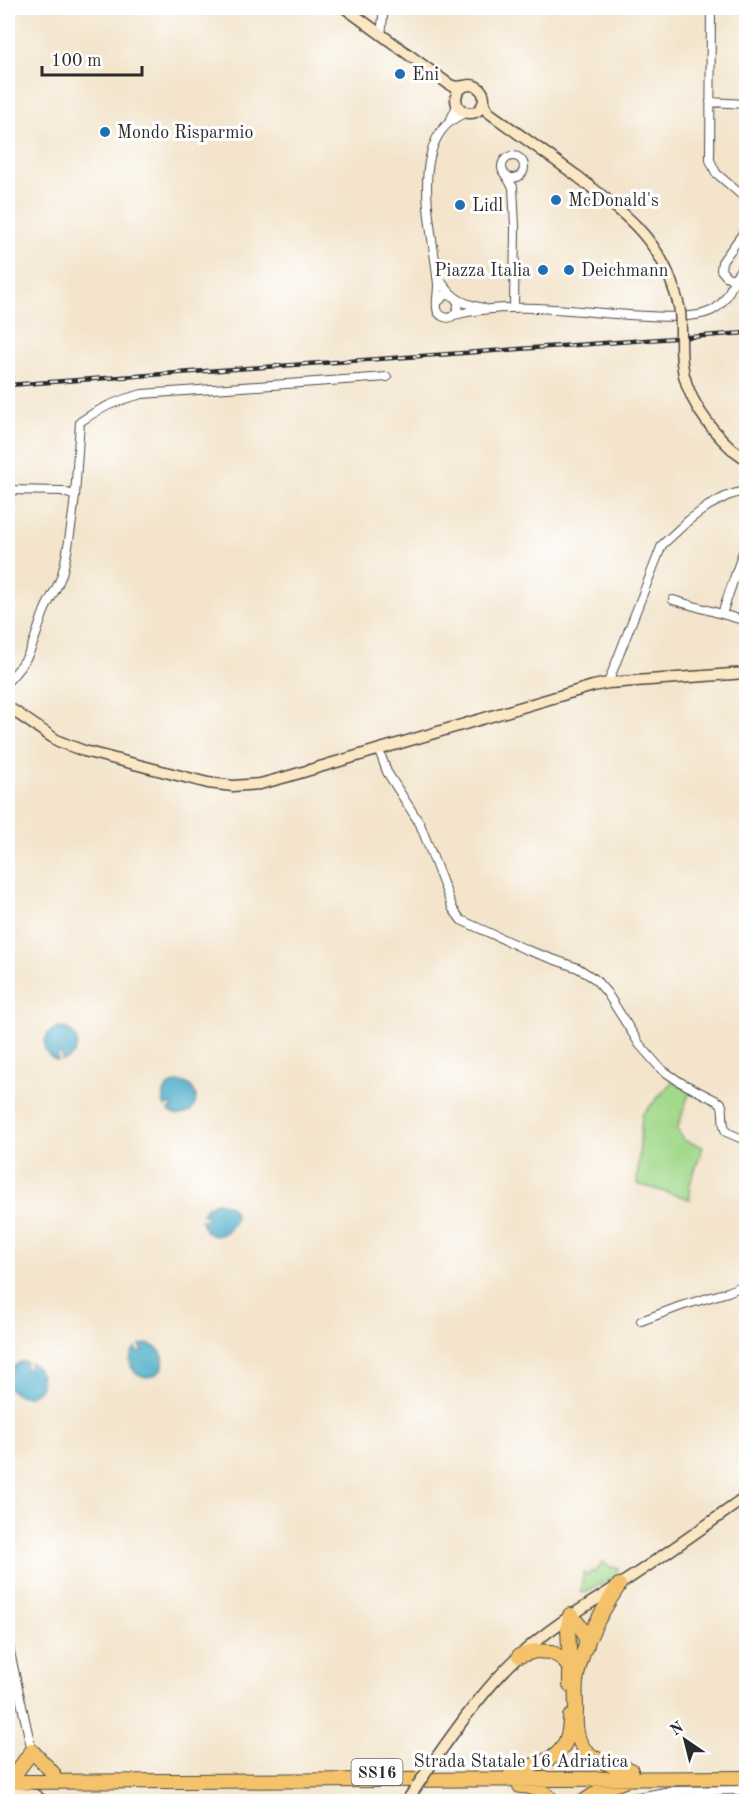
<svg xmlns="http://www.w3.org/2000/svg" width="754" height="1809" viewBox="0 0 754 1809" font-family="'Old Standard TT',serif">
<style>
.green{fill:#a1d98b;stroke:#66825b;stroke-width:1.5}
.water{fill:#48abc7;stroke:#3a6b79;stroke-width:1.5}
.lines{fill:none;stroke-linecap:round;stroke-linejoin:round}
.street-casing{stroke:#494743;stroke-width:10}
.secondary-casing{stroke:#494743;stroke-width:13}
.highway-casing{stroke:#494743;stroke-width:16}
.street{stroke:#fff;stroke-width:8}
.secondary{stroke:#fbe7c3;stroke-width:10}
.highway{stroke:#f4c26a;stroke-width:14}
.rail-casing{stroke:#2b2b2b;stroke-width:4.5}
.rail{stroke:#fff;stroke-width:2;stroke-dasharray:7;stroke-linecap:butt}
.secondary-bridge-casing{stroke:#494743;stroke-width:13;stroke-linecap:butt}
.secondary-bridge{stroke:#fbe7c3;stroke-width:10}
.poi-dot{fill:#1f6fb2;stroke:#fff;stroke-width:2}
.labels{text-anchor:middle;stroke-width:6;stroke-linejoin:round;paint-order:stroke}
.shield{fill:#fff;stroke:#6b6b6b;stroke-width:1.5}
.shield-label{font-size:16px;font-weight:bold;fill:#2b2b2b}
.poi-label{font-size:18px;fill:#2b2b2b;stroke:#fff;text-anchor:start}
.street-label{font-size:18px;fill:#2b2b2b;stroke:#fff}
</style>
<rect width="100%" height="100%" fill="#fff"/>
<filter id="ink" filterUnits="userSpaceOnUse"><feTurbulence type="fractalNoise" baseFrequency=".0167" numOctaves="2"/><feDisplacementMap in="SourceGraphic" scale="12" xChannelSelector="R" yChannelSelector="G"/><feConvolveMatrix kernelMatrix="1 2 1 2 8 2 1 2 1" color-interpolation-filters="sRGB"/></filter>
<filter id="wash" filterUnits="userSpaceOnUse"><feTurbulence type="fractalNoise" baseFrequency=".008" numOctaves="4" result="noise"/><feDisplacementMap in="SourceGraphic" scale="24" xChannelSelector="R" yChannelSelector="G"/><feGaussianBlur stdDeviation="1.35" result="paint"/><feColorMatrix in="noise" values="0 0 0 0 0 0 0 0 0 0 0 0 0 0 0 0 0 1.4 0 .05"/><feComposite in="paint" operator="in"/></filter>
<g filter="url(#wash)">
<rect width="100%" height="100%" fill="#f3e4cb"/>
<path class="green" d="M673,1081L690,1091L677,1129L683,1140L703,1147L689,1187L690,1199L637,1184L642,1115Z
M603,1561L609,1567L618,1568L616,1576L587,1592L581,1593L580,1590L584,1573L588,1576L592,1571L595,1573Z"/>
<path class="water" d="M57,1028C80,1026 85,1055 62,1061V1054H58V1061C40,1055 40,1035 57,1028Z
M178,1082C188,1082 194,1087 196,1097C196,1113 182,1120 168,1111L173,1107L170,1104L165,1107C160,1095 165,1085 178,1082Z
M216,1202C261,1205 212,1263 201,1220L207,1219V1215H202C204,1208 209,1204 216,1202Z
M147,1344C169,1348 169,1374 147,1377C131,1375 125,1360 136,1348L139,1353L143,1351L140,1345Z
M22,1362H26L25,1369H29L30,1363C46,1371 46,1396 25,1396C4,1397 1,1368 22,1362Z"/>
</g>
<g filter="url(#ink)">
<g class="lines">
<g class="street-casing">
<path id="street" d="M711,8L710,160L716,173L746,199
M381,35L384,8
M710,102L746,104
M450,121L456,108V102
M502 167a11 11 0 1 1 22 0a11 11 0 1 1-22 0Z
M506,176L513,187L515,227L514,308
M746,229L722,262L721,270L726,276L732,279L737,275L746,261
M438,277C451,297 459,303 483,308
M438,302L445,295L453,296L458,302C459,311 452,322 442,316C439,314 437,311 437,308C436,301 438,293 438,285C435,247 421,195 430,157C435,136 444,122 465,113
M454,315C511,301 571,311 629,315C650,316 692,320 711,311C724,305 730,291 735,278
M8,490L62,491L75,496C72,522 69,549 62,574C58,588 49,599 44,612C32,644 33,655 8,681
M75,496L80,422C98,409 121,399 142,394L387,377
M673,600L746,621
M722,614L746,543
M608,683L662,545L689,520L708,506L727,496L746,490
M379,750L387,772L420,824L453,909L461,920L527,950L578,968L595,979L607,993L640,1045L661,1069L680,1082L721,1103C725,1113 721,1121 726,1132L740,1138H746
M641,1321L681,1306L728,1292L746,1284
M8,1643L32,1751
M611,1802L671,1791L746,1790"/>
</g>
<g class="secondary-casing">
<path id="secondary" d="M345,8L450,85L456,87L464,86
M456 99a14 14 0 1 1 28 0a14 14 0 1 1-28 0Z
M483,103L488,112L577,176
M732,449L746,459
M8,707L58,741L84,751L208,783L233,786L260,784L286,777L593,686L608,683L746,673
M433,1762C459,1725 486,1687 519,1656C549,1628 584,1607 619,1585C662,1557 704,1527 746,1497
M8,1793L35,1795L44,1802
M406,1802L417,1786"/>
</g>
<g class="highway-casing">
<path id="highway" d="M619,1585C601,1612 580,1649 576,1682C575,1691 576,1701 576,1710C575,1725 576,1743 588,1753C599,1763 617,1766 631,1770
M570,1615L568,1628L570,1669
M570,1615C580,1624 585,1632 587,1645
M519,1656L535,1651L551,1652L562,1658L570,1669V1685
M511,1771C546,1762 570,1759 570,1717
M15,1774L32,1751L53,1773
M8,1782L746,1778
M520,1786C534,1786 545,1791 554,1802
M583,1802L601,1790L624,1781"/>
</g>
<use href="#street" class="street"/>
<use href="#secondary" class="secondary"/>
<use href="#highway" class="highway"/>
<g class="rail-casing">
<path id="rail" d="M8,385L746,333"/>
</g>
<use href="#rail" class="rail"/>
<g class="secondary-bridge-casing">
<path id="secondary-bridge" d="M577,176C615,206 654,233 671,281C674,290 679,302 680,312C682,329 680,346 682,363C685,396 708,427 732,449
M417,1786L433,1762"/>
</g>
<use href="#secondary-bridge" class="secondary-bridge"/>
</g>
</g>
<g class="poi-dot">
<circle cx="400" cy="74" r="6"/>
<circle cx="105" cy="132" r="6"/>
<circle cx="556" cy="200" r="6"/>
<circle cx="460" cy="205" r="6"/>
<circle cx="543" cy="270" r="6"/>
<circle cx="569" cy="270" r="6"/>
</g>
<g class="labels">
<rect class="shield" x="351.5" y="1759" width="51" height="26" rx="4.5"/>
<g class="shield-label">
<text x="377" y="1778">SS16</text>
</g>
<g class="poi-label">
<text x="412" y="80">Eni</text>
<text x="117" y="138">Mondo Risparmio</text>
<text x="568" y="206">McDonald's</text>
<text x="472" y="211">Lidl</text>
<text x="531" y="276" text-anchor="end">Piazza Italia</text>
<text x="581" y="276">Deichmann</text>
</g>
<g class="street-label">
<text x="521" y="1767">Strada Statale 16 Adriatica</text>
</g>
</g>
<rect width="754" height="1809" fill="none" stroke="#fff" stroke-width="30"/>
<g transform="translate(685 1740) rotate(325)" stroke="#ffffff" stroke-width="4.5" paint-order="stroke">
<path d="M0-4.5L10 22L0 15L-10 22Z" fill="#2b2b2b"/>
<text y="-9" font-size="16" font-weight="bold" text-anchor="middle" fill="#2b2b2b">N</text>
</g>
<path d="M42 66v9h100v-9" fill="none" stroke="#2b2b2b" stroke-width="3"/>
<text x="51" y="66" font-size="18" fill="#2b2b2b" stroke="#ffffff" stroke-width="4.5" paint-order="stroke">100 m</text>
</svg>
